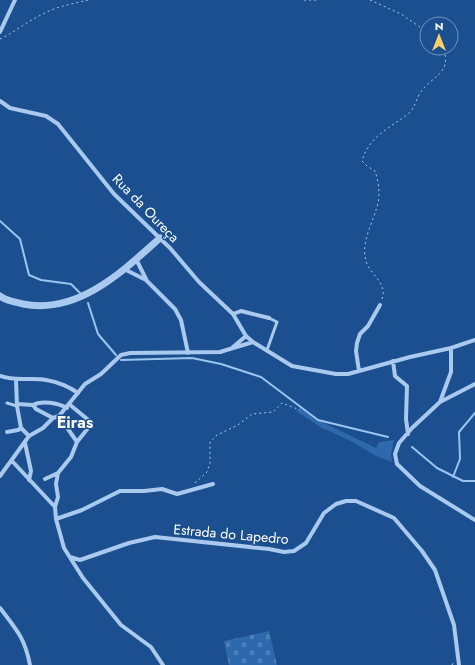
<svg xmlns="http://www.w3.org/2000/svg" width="475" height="665" viewBox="0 0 475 665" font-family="Jost,sans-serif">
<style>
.cemetery{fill:url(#cemetery-stones)}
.green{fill:#2e69ad}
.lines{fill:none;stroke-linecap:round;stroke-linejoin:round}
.stream{stroke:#9cc4f0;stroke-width:2}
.path{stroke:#a9c9ee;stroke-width:1;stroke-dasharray:2 3;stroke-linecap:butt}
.service{stroke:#a9c9ee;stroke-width:3}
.minor{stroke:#a9c9ee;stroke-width:4}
.tertiary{stroke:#a9c9ee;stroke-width:7}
.labels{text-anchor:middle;stroke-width:3;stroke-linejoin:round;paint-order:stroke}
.street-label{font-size:14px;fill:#fff;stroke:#1b4f8f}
.quarter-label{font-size:16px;font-weight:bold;fill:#fff;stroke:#1b4f8f}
</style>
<defs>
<pattern id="cemetery-stones" width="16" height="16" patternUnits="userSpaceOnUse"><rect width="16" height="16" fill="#2e69ad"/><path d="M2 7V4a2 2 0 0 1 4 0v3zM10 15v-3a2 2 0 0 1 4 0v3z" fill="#4d80b9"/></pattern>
</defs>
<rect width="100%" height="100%" fill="#1b4f8f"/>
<path class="cemetery" d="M269,631L277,665H229L224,641Z"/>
<path class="green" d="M301,407L320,421L376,448L379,442L394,440L391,454L392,462L376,456L349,440L322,428L296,411Z"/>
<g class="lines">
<path class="stream" d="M0,221L20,239L29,275L41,280L71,284L80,293
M88,303L98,334L116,355
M121,360L192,358L221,364L261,377L318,420L388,437
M412,447L437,468L463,481H475
M453,477L460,459L459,432L475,413"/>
<path class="path" d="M304,0H319
M370,0L401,14L427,32
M0,39C15,32 28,21 43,14C57,6 73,4 88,0
M382,299C388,283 370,275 366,261C361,244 371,226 376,210C381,197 379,183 375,171L367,166L362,161C369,136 390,128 408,114C415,108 416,100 420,93C431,76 453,74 443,48
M195,483L207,472L210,463V442L217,435L238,425L252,414L273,412L282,403L300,410
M452,665L454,661"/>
<path class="service" d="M267,350L277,322L269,318
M7,403L17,406"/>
<path class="minor" d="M0,32L15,0
M0,101L10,108L46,116L58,124L114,194L170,248L199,282L233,314L246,336L253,342L292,366L336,374H348L410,357L451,348L475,340
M136,259L146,279
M124,269L146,280L175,309L181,320L188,353
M233,314L241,311L269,318
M233,347L246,336
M393,361L395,376L407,386L406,419L408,434
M359,371L356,351L357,343L360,334L368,326L380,305
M0,376C17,382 30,377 46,380C58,382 68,386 78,393
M16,380L17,406L21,428L29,436
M475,384L440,402L412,428L399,443L395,454L397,464L420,486L475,520
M440,402L451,372V348
M17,404L33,405L36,409L53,418
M33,405C42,400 58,403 67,408
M59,416L77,442L92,423L69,404
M7,432L18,430L21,428
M77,442L71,457L58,473L56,484L58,497L55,507L56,519L64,548L83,578L121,625L151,647L163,665
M25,443L31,471L29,480
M12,461L55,507
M0,476L29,436L43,428L53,418L59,416L85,384L101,374L121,355L130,353L220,352L253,342
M45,479L58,473
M56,519L82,510L120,491H144L162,489L177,494L213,484
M70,557L80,560L129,543L155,537L269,549L284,552L294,551L306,543L324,513L336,504L346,501H356L394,518L422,551L435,570L454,625L459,665
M0,608C16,629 25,638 30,665"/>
<path class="tertiary" d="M0,296C7,301 16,302 23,304C78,315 123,271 160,238"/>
</g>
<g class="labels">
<g class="street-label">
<text transform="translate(146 208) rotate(46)" y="5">Rua da Oureça</text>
<text transform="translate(231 534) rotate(5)" y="5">Estrada do Lapedro</text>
</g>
<g class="quarter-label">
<text x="75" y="428">Eiras</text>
</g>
</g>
<g transform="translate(439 36)"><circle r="19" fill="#1b4f8f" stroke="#7695bc"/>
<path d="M0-3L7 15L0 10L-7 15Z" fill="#ffd166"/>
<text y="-6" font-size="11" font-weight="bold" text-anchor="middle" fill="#ffffff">N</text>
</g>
</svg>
